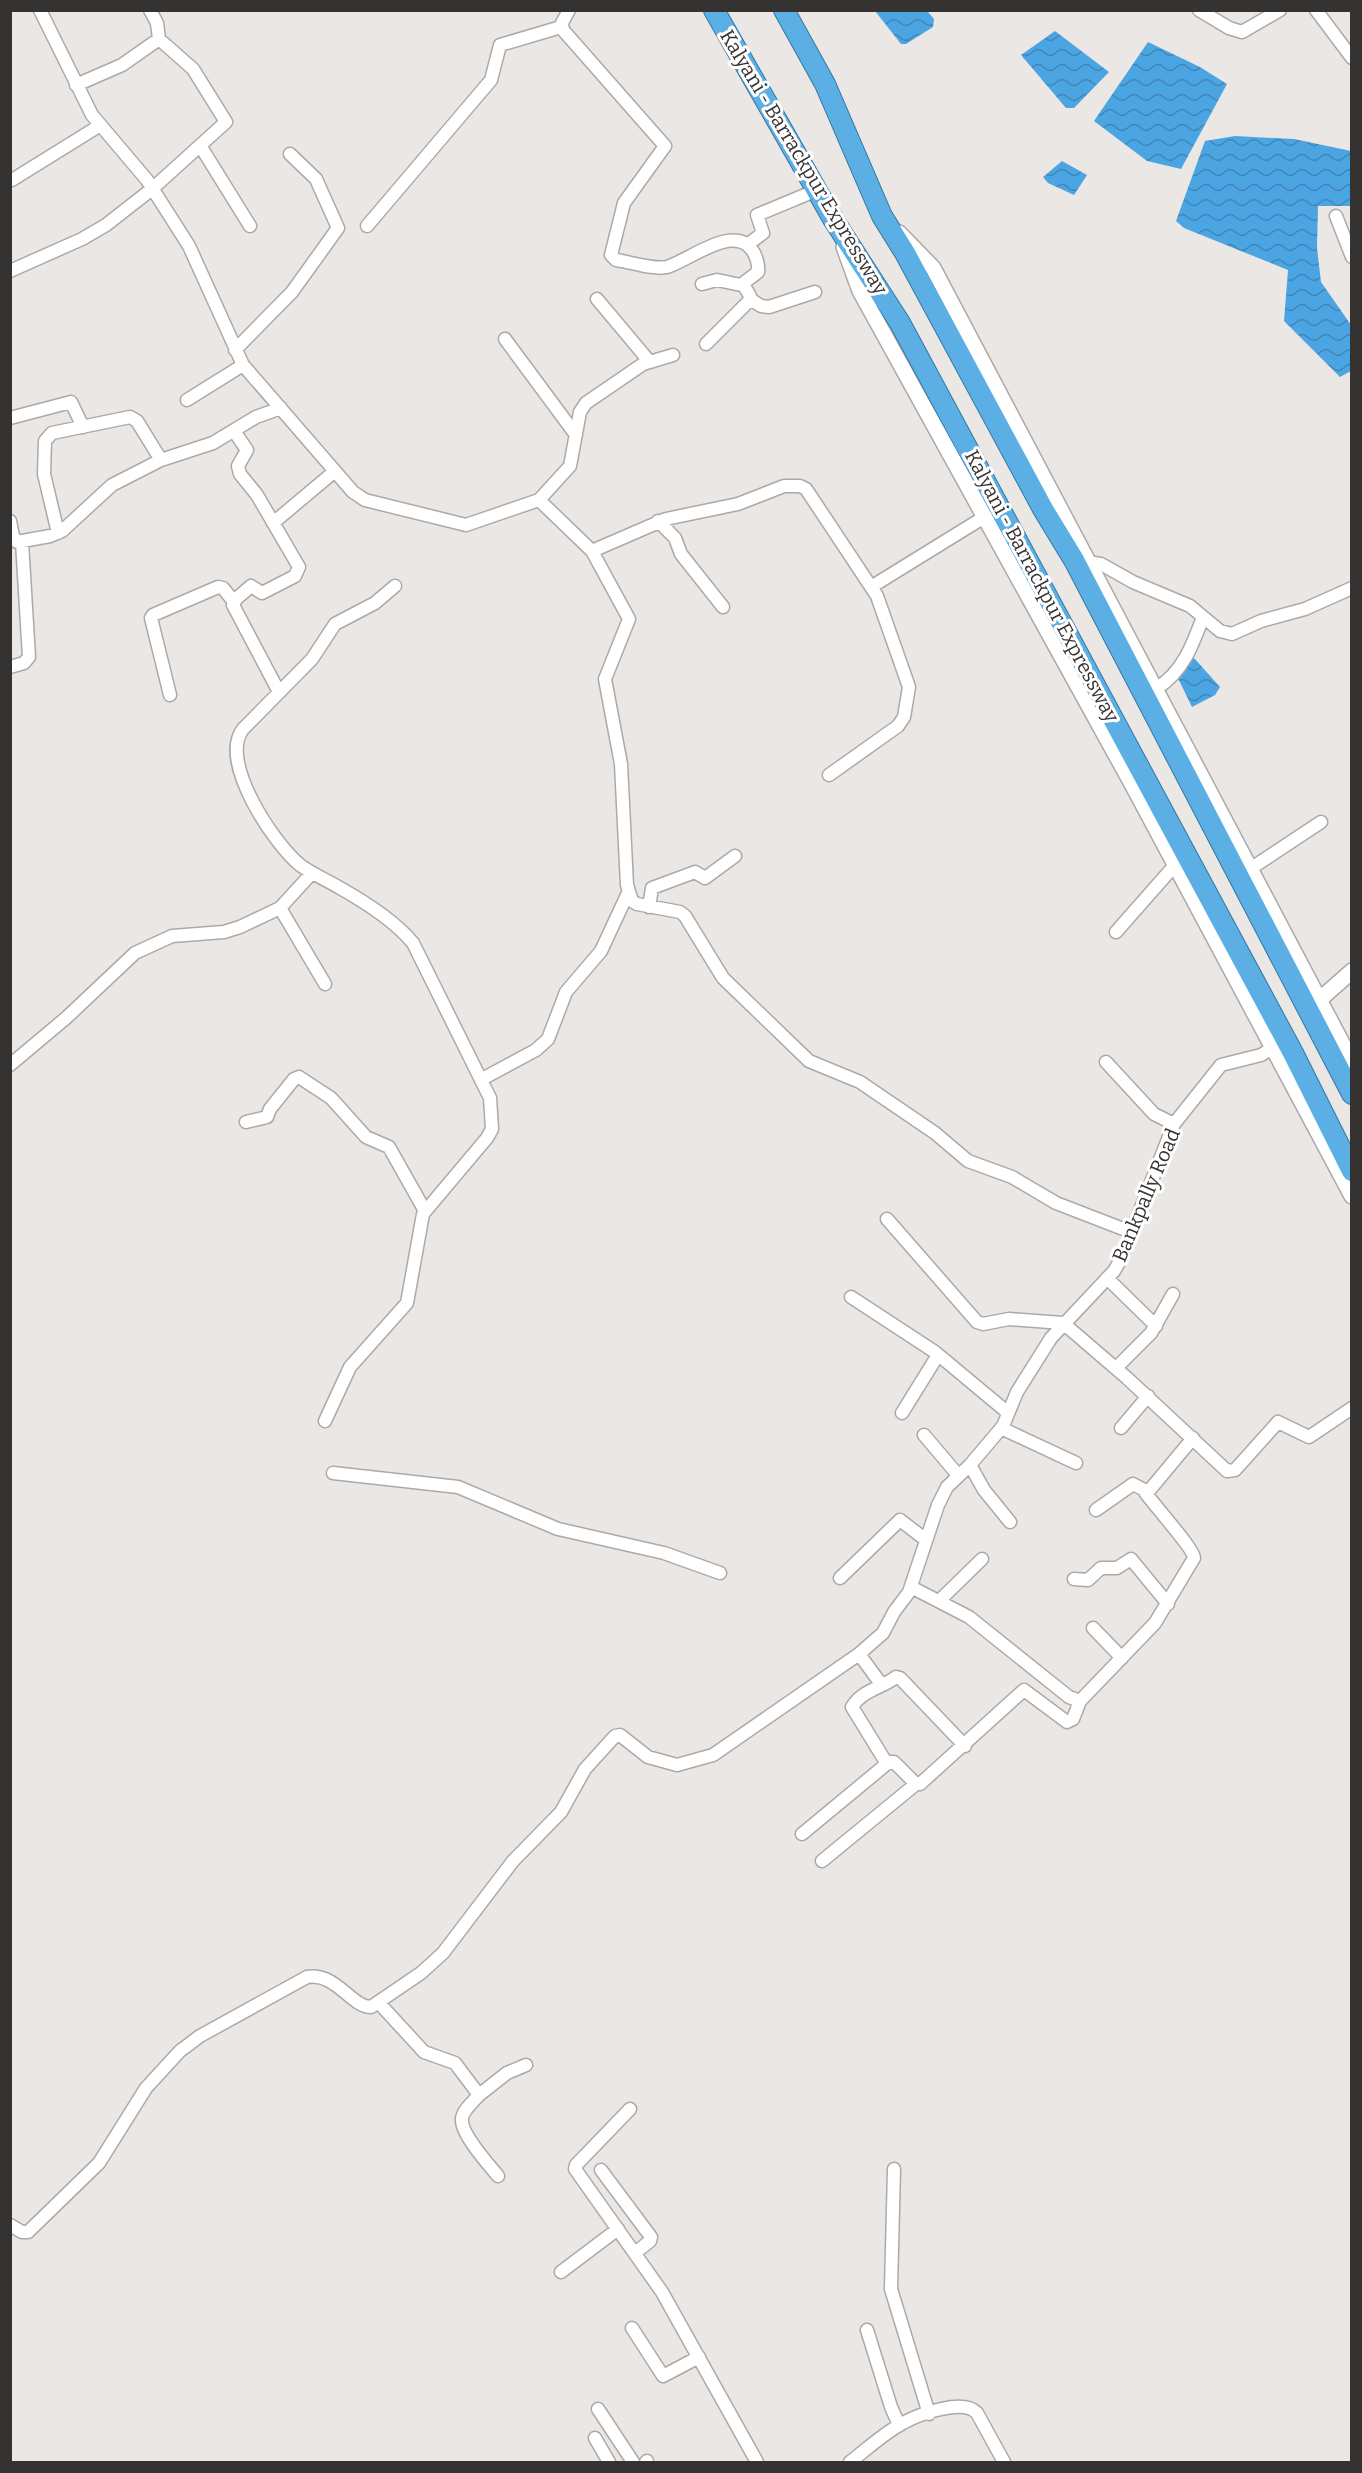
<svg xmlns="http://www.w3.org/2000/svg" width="1362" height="2473" viewBox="0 0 1362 2473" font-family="Bitter,serif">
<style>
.water{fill:url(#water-waves)}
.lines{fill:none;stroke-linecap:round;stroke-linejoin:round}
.minor-casing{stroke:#ada9a7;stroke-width:15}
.tertiary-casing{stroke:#ada9a7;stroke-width:18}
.trunk-casing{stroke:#3477a1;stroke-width:22}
.minor{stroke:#fff;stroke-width:12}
.tertiary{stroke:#fff;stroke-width:15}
.trunk{stroke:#5cafe4;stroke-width:20}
.labels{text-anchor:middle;stroke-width:6;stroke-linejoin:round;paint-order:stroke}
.street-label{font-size:20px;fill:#353332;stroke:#fff}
</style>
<defs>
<pattern id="water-waves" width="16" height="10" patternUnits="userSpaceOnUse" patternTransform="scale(1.5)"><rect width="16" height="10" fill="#4ba5e2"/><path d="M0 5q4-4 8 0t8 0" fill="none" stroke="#3f87b8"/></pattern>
</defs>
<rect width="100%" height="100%" fill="#ebe7e4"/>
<path class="water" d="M875,11H927L934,19L933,27L906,44H901Z
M1055,31L1109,72L1074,108H1066L1021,55Z
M1148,42L1200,67L1227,84L1181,169L1147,161L1094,121Z
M1235,136L1294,139L1351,151V206H1318L1317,248L1321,282L1351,325V371L1340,377L1284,321L1288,270L1184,228L1176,221L1205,141Z
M1062,161L1087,175L1074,195L1048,183L1043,177Z
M1194,658L1220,687L1215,695L1192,707L1173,668Z"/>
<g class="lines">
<g class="minor-casing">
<path id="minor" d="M40,10L92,115L147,180L189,246L243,365L353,492L365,500L466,525L539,500L592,551L629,619L605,679L621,764L627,885L632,901L637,904L680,912L685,916L723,978L809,1061L860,1082L935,1133L968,1161L1012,1177L1056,1203L1131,1232
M569,10L562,23L563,30L665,146L624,203L611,255L616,260C631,262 653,270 667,267C688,261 734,223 752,250C756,255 759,265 758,272L741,285L717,280L702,284
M1199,10L1229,28L1242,32L1280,10
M1316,10L1352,58
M76,85L122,65L159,39
M201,147L250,226
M12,180L99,126
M1336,216L1352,257
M367,226L491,80L500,45L561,27
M747,245L763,233L757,215L817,190
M10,271L82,239L106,225L152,189L226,122L193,69L159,39L157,23L150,10
M597,299L649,361
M750,299L761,306L769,307L815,292
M505,339L576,435
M706,344L749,301L750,296L743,284
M235,350L292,292L338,228L316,179L290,154
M187,400L243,365
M10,418L71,402L83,427
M234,431L247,450L238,466L240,474L257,495L299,567L295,576L262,593L251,586L236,599L233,605L279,692
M539,500L570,466L580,412L586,403L643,364L673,355
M10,521L13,536L17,542L50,536L62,531L112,485L161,460L213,443L256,417L281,408
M658,521L675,538L681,554L723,607
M273,523L335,471
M58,533L44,474L45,441L52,433L130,417L137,421L161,460
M592,551L666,519L738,504L784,486H800L806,489L877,596L909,687L904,717L898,726L829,775
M1087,562L1101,564L1133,582L1190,606L1220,631L1232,634L1261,621L1305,609L1352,588
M871,587L986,516
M10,667L24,663L29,657L22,542
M1157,688C1183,672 1193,644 1203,617
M170,695L151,618L153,615L218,587L223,588L234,602
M1250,869L1321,822
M649,907L652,888L695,872L705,878L735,856
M280,908L325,984
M1116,932L1175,865
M1106,1062L1154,1114L1174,1124
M10,1065L66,1018L135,953L172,936L224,932L240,927L280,908L312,873
M482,1079L536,1050L548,1039L566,992L601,951L628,893
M246,1122L267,1117L270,1109L294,1079L299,1077L331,1098L366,1137L389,1147L425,1211
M887,1219L977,1322L983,1324L1009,1319L1063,1323L1127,1378L1227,1471L1235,1470L1278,1422L1309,1437L1352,1408
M1107,1278L1156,1326
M851,1297L935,1352L1007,1412
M1116,1368L1151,1333L1173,1294
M902,1413L938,1355
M325,1421L350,1367L407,1303L423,1214L487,1138L492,1129L490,1098L413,943C394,920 365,902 340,888C327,880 312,874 300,865C274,844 218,761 243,729L312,659L335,624L375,603L395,586
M1001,1428L1076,1463
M1121,1428L1148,1396
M924,1435L958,1475
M970,1465L984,1490L1010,1522
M333,1473L458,1487L558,1529L664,1553L720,1573
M1096,1510L1133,1484L1148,1492L1193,1438
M840,1578L900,1520L926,1540
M1074,1579L1088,1580L1101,1568H1117L1131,1559L1168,1604
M911,1587L969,1617L1069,1697L1080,1701L1155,1623L1194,1558C1194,1549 1153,1504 1145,1492
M940,1600L982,1559
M1093,1628L1122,1658
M859,1654L881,1684
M887,1764L852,1707C862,1690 882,1688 896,1677L900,1678L965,1746
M802,1834L889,1762H894L916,1784H920L1024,1690L1067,1722L1073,1719L1080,1701
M822,1861L916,1784
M379,2003L424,2052L455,2063L479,2095L507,2073L526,2065
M479,2095C474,2101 462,2111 462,2119C460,2133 489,2165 498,2176
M630,2109L576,2165L575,2169L662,2292L757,2462
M894,2169L891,2289L929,2414
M601,2170L651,2237L650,2241L635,2253
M10,2225L22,2232H28L99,2163L146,2088L180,2051L200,2036L307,1977C336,1972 351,2007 371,2007L421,1973L443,1953L513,1861L561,1812L585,1769L615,1736L620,1735L648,1757L677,1765L713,1755L859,1654L883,1633L894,1612L909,1592L938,1505L947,1487L970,1465L1003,1426L1017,1392L1051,1338L1114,1271L1121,1259L1174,1124L1221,1065L1261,1055L1274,1047
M561,2272L618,2229
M632,2328L663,2376L699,2357
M867,2330L891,2407L899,2425
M598,2409L633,2462
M595,2438L609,2462
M646,2462L647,2461
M850,2462C867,2449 884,2433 903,2423C919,2414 964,2398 977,2413L1004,2462"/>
</g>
<g class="tertiary-casing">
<path id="tertiary" d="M899,233L933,268L1352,1062
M844,247L860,291L1132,784L1352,1196
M1318,1001L1352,971"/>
</g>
<g class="trunk-casing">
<path id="trunk" d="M714,10L833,219L900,323L1293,1053L1352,1171
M784,10L825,84L882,216L905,253L1043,509L1074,560L1352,1094"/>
</g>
<use href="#minor" class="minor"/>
<use href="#tertiary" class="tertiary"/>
<use href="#trunk" class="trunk"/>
</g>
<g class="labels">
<g class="street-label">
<text transform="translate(804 162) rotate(59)" y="7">Kalyani - Barrackpur Expressway</text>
<text transform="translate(1042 586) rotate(62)" y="7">Kalyani - Barrackpur Expressway</text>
<text transform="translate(1146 1195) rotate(-67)" y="7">Bankpally Road</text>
</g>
</g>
<rect width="1362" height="2473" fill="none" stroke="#353332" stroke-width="24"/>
</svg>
